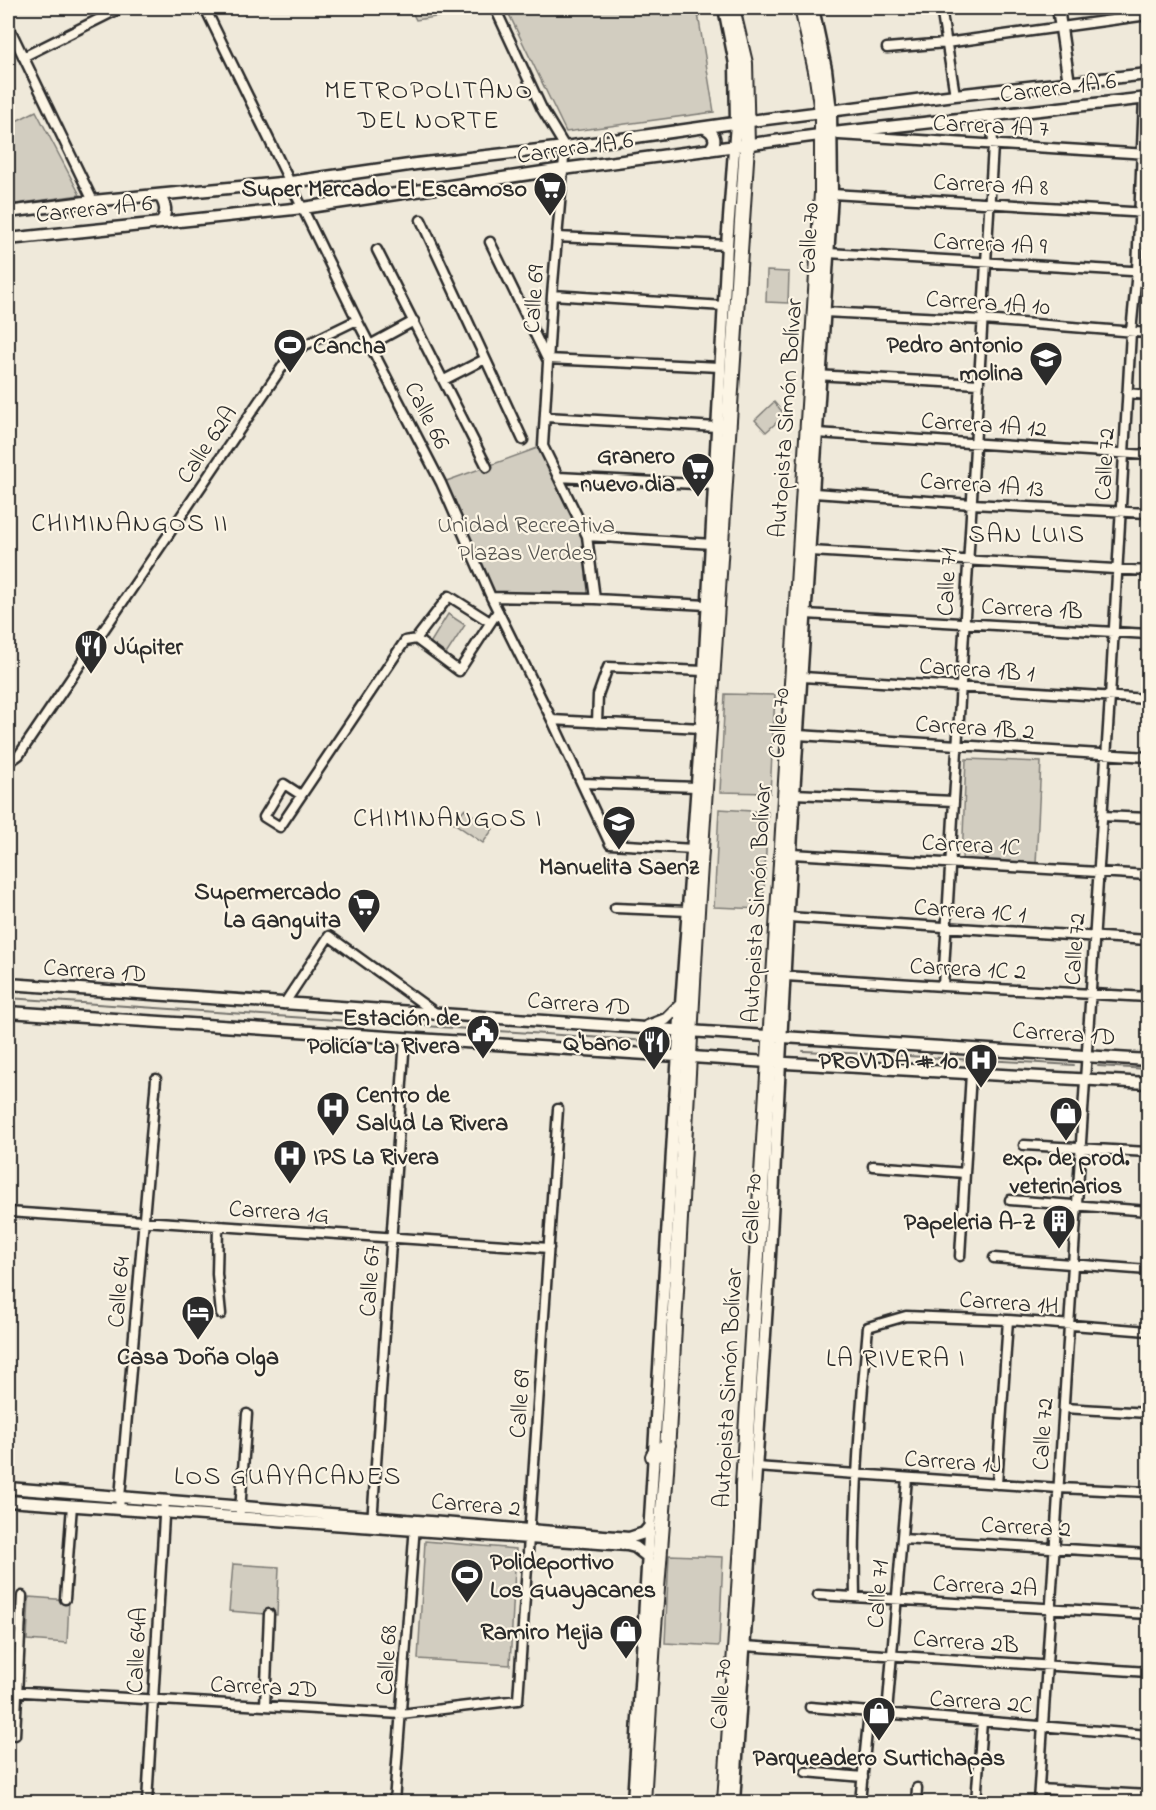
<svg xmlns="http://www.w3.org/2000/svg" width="1156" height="1810" viewBox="0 0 1156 1810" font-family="'Indie Flower',sans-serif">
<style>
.green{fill:#d2cdc0;stroke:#7e7c76;stroke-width:1.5}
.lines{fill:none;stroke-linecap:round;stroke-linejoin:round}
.stream{stroke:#75736d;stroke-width:2}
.minor-casing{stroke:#2b2b2b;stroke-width:13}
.tertiary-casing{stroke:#2b2b2b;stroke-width:15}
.trunk-casing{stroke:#2b2b2b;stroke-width:18}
.minor{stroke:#fcf5e5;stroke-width:8}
.tertiary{stroke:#fcf5e5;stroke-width:10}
.trunk{stroke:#fcf5e5;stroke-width:14}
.labels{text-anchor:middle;stroke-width:4.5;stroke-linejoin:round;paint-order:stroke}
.street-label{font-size:24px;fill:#2b2b2b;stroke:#fcf5e5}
.poi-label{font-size:24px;font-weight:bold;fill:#2b2b2b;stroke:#fcf5e5;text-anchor:end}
.park-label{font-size:24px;fill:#555450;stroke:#fcf5e5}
.neighbourhood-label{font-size:26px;letter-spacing:1.5px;fill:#2b2b2b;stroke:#fcf5e5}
</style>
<rect width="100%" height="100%" fill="#efe9da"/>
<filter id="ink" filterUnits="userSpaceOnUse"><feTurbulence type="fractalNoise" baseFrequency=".0167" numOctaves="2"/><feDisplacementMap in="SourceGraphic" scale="12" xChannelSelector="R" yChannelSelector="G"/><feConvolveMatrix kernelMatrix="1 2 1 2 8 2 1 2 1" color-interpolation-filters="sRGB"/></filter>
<g filter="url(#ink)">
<path class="green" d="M410,8H495L416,20Z
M506,8H697L714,112L566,132Z
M36,111L80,195L8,205V125Z
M767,271L789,272L788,303L766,302Z
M774,402L785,415L766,432L755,420Z
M543,446L587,536L595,599L491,597L441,483Z
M448,614L465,625L445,656L429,645Z
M725,694L775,695L770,793L720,792Z
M966,759L1041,762L1036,864L962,861Z
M464,809L493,829L483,843L454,823Z
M719,809L768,812L763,909L714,907Z
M425,1541L516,1549L510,1665L418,1659Z
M669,1555L723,1557L719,1646L665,1643Z
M233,1564L279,1567L277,1615L229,1611Z
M29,1597L69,1600L67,1643L27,1640Z"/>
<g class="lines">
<path class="stream" d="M8,998L663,1042
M803,1051L869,1054
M892,1055L973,1060
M985,1060L1074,1065
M1098,1066L1148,1069"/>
<g class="minor-casing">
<path id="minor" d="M205,8L357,320L441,483L491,597L552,720L610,844L693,849
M495,8L542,109L565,147L552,295L543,446L587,536L595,599
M941,8L955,95
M8,25L93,201
M887,48L946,43L1148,15
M23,57L121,8
M839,135L1148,154
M832,194L1148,213
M421,220L523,440
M557,237L727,245
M490,242L547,359L720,367
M377,250L487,467
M828,253L1148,272
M552,295L724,306
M824,312L983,320L1148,333
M370,345L414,321
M815,375L979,384
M444,380L485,359
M1127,393L1148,395
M546,417L717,427
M817,433L1148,455
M558,477L715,485
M814,493L972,504L1148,513
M587,536L712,544
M811,551L1148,571
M491,597L595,599L707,605
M806,614L1148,634
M416,639L449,596L490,622
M803,677L1148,699
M552,720L701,728
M597,723L598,695L608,667L704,671
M798,735L1148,757
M8,763L19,755L293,351L357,320
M582,783L697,787
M794,794L954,801
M301,795L284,784L264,817L280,827L405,641L416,639L459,671L498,611
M1102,816L1148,818
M792,854L1148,875
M615,908L688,911
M788,917L1148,940
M786,976L943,986L1148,997
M943,986L993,145L992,116
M284,1004L329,936L437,1014
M1024,1145L1148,1152
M873,1166L965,1173
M1010,1200L1148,1211
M8,1212L549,1248
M218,1226L217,1274L221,1314
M960,1256L971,1073
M994,1258L1148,1270
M1064,1408L1148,1413
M756,1467L1059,1488L1148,1492
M997,1484L1008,1320
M119,1509L156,1079
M240,1511L247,1414
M372,1523L405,1038
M902,1539L1148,1554
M818,1595L1148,1614
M855,1597C853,1506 860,1417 868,1327L906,1316L1008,1320L1148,1331
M65,1599L72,1505
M744,1646L1148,1672
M8,1691L401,1714L518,1700L558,1109
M265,1706L269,1614
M810,1707L1148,1735
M887,1713L907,1478
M15,1735L22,1596
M806,1772L863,1777
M1039,1789L1148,1795
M147,1802L165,1500
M394,1802L415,1525
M860,1802L869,1712
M916,1802L917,1788
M976,1802L982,1722
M1038,1802L1110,697L1131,332L1137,271L1144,98"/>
</g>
<g class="tertiary-casing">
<path id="tertiary" d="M1058,8L1069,83
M705,128C715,133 718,142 709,150
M159,195C166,205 167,211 162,222
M8,212L93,201L291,182L416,164L565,147L727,124L955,95L1148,74
M8,239L303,208L563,169L842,132L1148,98
M8,984L673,1030L1148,1060
M8,1012L768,1062L1148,1083
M648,1026L666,1019L682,1003
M8,1488L629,1538L644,1533L650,1526
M8,1501L627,1545L635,1547L648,1557
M633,1802L680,1018L701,728L727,245L736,123L735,64L724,8
M734,1802L769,1274L794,794L832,194L831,111L826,69L813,8"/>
</g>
<g class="trunk-casing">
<path id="trunk" d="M653,1456L668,1445
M643,1802L653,1641L666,1471L697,911L747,145L745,63L732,8
M725,1802L743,1528V1484L822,193V112L816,71L802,8"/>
</g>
<use href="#minor" class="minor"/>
<use href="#tertiary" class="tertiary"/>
<use href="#trunk" class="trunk"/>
</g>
</g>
<defs>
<g id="supermarket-pin" transform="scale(1.725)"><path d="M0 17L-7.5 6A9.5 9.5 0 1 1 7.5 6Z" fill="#2b2b2b" stroke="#fcf5e5"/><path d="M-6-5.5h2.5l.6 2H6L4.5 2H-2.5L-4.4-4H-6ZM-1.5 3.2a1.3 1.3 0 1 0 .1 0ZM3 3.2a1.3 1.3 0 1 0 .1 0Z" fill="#fff"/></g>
<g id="stadium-pin" transform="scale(1.725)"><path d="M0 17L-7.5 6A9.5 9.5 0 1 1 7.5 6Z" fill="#2b2b2b" stroke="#fcf5e5"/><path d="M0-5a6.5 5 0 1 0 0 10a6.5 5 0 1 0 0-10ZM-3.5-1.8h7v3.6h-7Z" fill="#fff"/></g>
<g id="university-pin" transform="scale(1.725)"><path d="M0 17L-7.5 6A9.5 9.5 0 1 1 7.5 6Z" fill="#2b2b2b" stroke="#fcf5e5"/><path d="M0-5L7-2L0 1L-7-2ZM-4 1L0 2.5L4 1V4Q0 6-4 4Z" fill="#fff"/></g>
<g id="restaurant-pin" transform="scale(1.725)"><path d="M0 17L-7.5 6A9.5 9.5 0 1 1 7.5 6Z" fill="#2b2b2b" stroke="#fcf5e5"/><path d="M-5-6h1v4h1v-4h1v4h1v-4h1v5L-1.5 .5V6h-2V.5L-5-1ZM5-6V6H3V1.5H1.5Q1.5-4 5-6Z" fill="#fff"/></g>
<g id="school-pin" transform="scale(1.725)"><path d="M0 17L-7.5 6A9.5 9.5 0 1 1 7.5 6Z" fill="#2b2b2b" stroke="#fcf5e5"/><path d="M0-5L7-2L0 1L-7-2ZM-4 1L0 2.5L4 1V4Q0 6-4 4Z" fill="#fff"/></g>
<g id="civic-pin" transform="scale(1.725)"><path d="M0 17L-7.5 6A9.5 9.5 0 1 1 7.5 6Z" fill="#2b2b2b" stroke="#fcf5e5"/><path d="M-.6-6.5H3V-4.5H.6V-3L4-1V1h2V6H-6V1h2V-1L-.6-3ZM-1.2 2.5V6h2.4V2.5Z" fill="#fff"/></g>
<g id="hospital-pin" transform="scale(1.725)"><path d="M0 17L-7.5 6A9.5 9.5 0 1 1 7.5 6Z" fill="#2b2b2b" stroke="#fcf5e5"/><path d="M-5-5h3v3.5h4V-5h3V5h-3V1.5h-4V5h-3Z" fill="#fff"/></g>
<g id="shop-pin" transform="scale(1.725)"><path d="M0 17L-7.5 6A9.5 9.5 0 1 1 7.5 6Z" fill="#2b2b2b" stroke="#fcf5e5"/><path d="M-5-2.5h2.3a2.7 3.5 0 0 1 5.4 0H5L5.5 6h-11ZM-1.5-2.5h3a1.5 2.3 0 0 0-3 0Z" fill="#fff"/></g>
<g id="building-pin" transform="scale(1.725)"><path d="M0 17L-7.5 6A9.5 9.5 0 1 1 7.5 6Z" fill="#2b2b2b" stroke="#fcf5e5"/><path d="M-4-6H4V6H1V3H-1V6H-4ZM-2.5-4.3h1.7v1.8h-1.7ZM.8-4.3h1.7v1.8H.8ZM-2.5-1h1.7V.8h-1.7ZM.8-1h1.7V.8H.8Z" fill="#fff"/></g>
<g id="hotel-pin" transform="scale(1.725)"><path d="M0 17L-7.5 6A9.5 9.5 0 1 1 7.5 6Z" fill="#2b2b2b" stroke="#fcf5e5"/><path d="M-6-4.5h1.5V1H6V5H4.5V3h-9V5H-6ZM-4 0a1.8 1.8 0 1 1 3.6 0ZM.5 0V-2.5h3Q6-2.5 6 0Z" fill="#fff"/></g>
</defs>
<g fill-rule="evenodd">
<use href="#supermarket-pin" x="550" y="188"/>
<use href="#stadium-pin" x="290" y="345"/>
<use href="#university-pin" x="1046" y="358"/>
<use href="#supermarket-pin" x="698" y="469"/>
<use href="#restaurant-pin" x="91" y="646"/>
<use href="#school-pin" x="619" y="822"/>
<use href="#supermarket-pin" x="364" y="905"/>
<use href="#civic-pin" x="483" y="1031"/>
<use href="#restaurant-pin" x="654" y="1042"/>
<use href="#hospital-pin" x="981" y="1060"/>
<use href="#hospital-pin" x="333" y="1108"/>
<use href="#shop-pin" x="1066" y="1113"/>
<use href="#hospital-pin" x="290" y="1156"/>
<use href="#building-pin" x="1059" y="1221"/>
<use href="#hotel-pin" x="198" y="1312"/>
<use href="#stadium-pin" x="467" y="1575"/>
<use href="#shop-pin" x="626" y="1631"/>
<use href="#shop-pin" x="879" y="1713"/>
</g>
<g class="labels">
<g class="street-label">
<text transform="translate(1058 87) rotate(-7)" y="8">Carrera 1A 6</text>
<text transform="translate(991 125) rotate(3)" y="8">Carrera 1A 7</text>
<text transform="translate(575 147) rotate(-8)" y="8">Carrera 1A 6</text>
<text transform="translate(991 184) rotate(3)" y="8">Carrera 1A 8</text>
<text transform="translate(94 208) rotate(-6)" y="8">Carrera 1A 6</text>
<text transform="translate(808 238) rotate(-87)" y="8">Calle 70</text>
<text transform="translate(990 243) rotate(3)" y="8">Carrera 1A 9</text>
<text transform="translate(533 299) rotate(-86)" y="8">Calle 69</text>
<text transform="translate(988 302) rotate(4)" y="8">Carrera 1A 10</text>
<text transform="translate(428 415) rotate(63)" y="8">Calle 66</text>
<text transform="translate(785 418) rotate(-86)" y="8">Autopista Simón Bolívar</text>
<text transform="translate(984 424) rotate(4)" y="8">Carrera 1A 12</text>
<text transform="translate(206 444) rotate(-56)" y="8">Calle 62A</text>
<text transform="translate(1104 464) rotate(-87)" y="8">Calle 72</text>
<text transform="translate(982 484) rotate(4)" y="8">Carrera 1A 13</text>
<text transform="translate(946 582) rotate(-87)" y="8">Calle 71</text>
<text transform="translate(1032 608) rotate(3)" y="8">Carrera 1B</text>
<text transform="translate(977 669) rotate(4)" y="8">Carrera 1B 1</text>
<text transform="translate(778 723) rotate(-86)" y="8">Calle 70</text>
<text transform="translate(975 727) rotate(4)" y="8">Carrera 1B 2</text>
<text transform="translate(971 844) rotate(3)" y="8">Carrera 1C</text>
<text transform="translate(756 903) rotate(-87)" y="8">Autopista Simón Bolívar</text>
<text transform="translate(970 910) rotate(4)" y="8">Carrera 1C 1</text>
<text transform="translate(1074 949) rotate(-86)" y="8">Calle 72</text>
<text transform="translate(968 968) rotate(3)" y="8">Carrera 1C 2</text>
<text transform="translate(95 970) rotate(4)" y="8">Carrera 1D</text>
<text transform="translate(579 1003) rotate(4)" y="8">Carrera 1D</text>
<text transform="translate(1064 1033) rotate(4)" y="8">Carrera 1D</text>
<text transform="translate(751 1209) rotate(-87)" y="8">Calle 70</text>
<text transform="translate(279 1211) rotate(4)" y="8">Carrera 1G</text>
<text transform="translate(369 1281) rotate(-86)" y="8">Calle 67</text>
<text transform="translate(118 1292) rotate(-85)" y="8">Calle 64</text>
<text transform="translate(1009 1302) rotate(4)" y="8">Carrera 1H</text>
<text transform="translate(727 1388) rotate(-87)" y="8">Autopista Simón Bolívar</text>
<text transform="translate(519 1404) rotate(-86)" y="8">Calle 69</text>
<text transform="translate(1042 1434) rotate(-86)" y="8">Calle 72</text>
<text transform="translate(953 1461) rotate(4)" y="8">Carrera 1J</text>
<text transform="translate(476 1504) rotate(5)" y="8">Carrera 2</text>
<text transform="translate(1026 1526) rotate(3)" y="8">Carrera 2</text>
<text transform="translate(985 1585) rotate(3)" y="8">Carrera 2A</text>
<text transform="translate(877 1594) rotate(-86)" y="8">Calle 71</text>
<text transform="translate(966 1641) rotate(4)" y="8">Carrera 2B</text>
<text transform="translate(136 1650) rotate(-87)" y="8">Calle 64A</text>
<text transform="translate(386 1660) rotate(-86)" y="8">Calle 68</text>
<text transform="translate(264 1686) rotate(3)" y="8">Carrera 2D</text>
<text transform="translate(720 1694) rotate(-86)" y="8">Calle 70</text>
<text transform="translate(981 1701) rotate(4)" y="8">Carrera 2C</text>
</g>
<g class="poi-label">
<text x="527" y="196">Super Mercado El Escamoso</text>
<text x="1023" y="352">Pedro antonio<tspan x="1023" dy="28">molina</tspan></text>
<text x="313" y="353" text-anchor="start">Cancha</text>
<text x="675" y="463">Granero<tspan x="675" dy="28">nuevo dia</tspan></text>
<text x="114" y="654" text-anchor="start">Júpiter</text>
<text x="619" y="874" text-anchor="middle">Manuelita Saenz</text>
<text x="341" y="899">Supermercado<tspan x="341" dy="28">La Ganguita</tspan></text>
<text x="460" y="1025">Estación de<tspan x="460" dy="28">Policía La Rivera</tspan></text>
<text x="631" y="1050">Q'bano</text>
<text x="958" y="1068">PROVIDA # 10</text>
<text x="356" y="1102" text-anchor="start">Centro de<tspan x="356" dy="28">Salud La Rivera</tspan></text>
<text x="313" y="1164" text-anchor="start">IPS La Rivera</text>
<text x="1066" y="1165" text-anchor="middle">exp. de prod.<tspan x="1066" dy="28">veterinarios</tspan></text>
<text x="1036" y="1229">Papeleria A-Z</text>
<text x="198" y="1364" text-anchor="middle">Casa Doña Olga</text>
<text x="490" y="1569" text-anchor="start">Polideportivo<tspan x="490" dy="28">Los Guayacanes</tspan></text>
<text x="603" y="1639">Ramiro Mejia</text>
<text x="879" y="1765" text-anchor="middle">Parqueadero Surtichapas</text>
</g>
<g class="park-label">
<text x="526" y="532">Unidad Recreativa<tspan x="526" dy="28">Plazas Verdes</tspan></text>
</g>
<g class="neighbourhood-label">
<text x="429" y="98">METROPOLITANO<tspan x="429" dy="30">DEL NORTE</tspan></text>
<text x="130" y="531">CHIMINANGOS II</text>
<text x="1027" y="542">SAN LUIS</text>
<text x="448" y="826">CHIMINANGOS I</text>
<text x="896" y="1366">LA RIVERA I</text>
<text x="288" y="1484">LOS GUAYACANES</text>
</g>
</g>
<rect width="1156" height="1810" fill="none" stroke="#fcf5e5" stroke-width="30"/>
<rect x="15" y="15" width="1126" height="1780" fill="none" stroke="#2b2b2b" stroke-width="2" filter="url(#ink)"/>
</svg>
